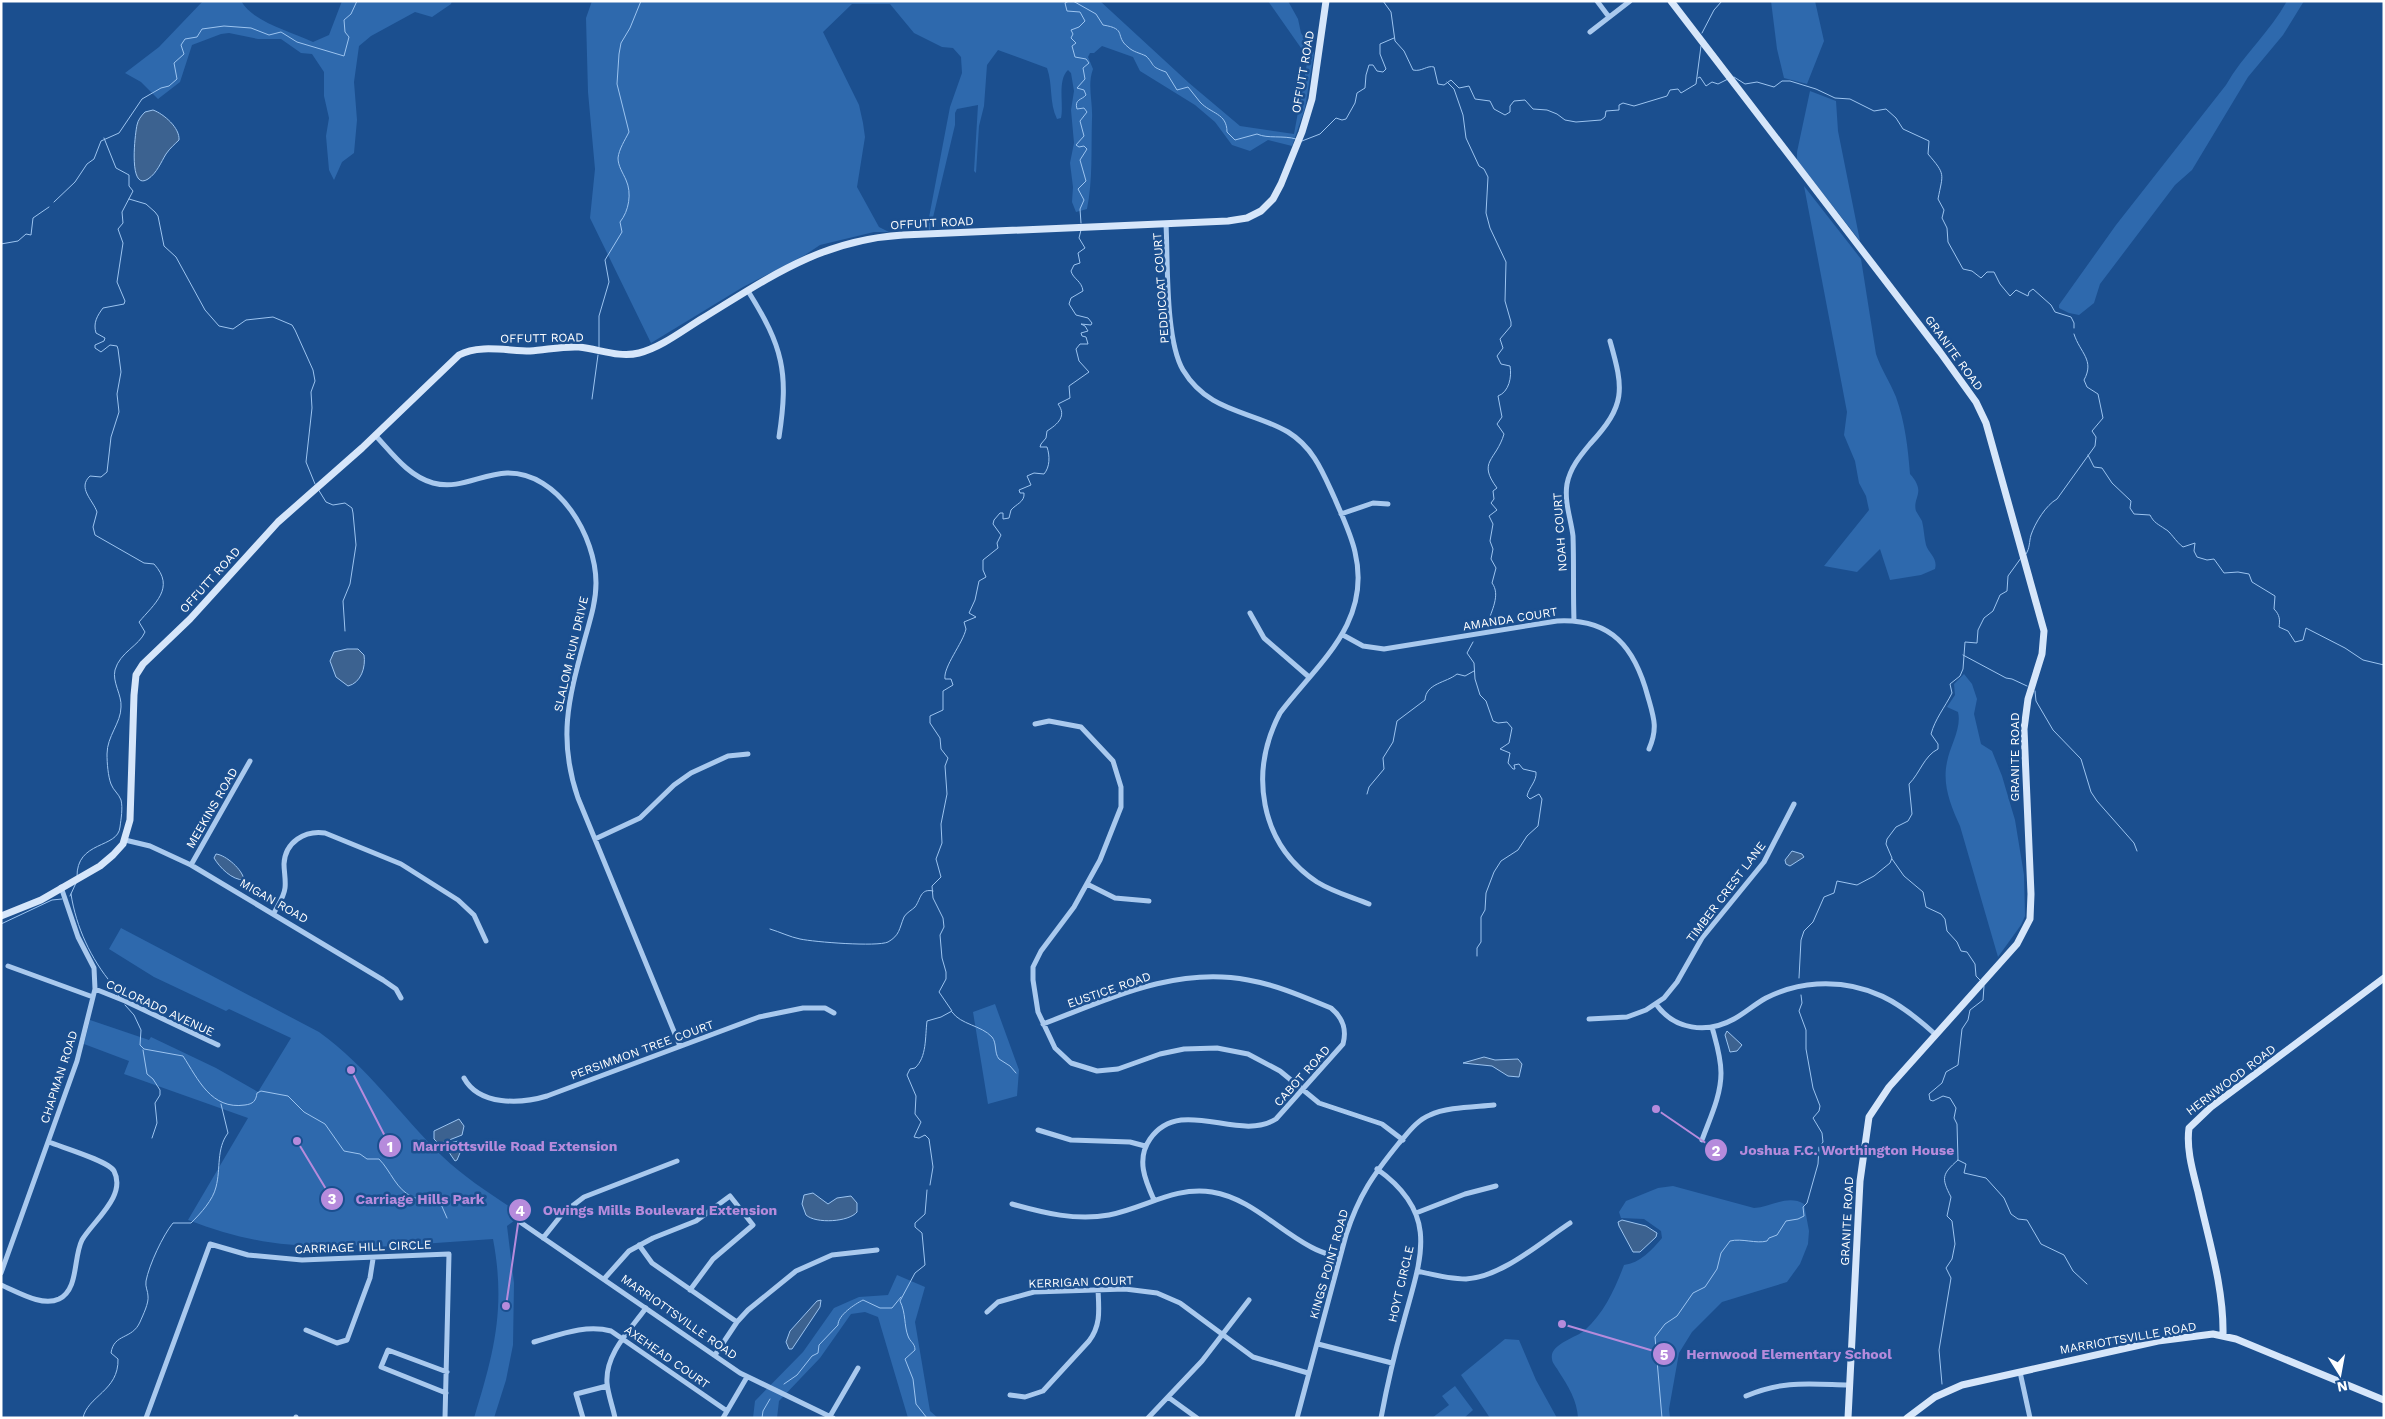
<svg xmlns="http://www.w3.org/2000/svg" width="2385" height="1419" viewBox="0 0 2385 1419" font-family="'Work Sans',sans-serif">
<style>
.green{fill:#2e69ad}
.water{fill:#3c6290;stroke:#9cc4f0}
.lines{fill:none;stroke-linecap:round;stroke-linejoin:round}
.stream{stroke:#9cc4f0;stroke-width:1}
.street{stroke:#a9c9ee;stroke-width:5}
.secondary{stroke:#d6e6fa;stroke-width:7}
.labels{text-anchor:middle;stroke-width:5;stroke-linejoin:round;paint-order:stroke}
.street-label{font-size:12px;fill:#fff;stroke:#1b4f8f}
.leader{fill:none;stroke:#b68bdc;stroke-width:2}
.callout-dot{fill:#b68bdc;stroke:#1b4f8f;stroke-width:2}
.mark-label{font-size:15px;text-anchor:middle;font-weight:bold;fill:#fff}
.callout-label{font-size:14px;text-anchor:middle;font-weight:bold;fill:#b68bdc;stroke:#1b4f8f;stroke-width:5;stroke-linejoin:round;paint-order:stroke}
</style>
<rect width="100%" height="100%" fill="#1b4f8f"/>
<path class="green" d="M203,1H241C254,23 290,31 313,42L329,35L342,1H452L451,4L432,17L415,12L371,36L359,46L354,82L357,120L354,153L342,162L334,180L329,170L326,136L329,118L324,96V72L312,54L301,53L281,39H258L229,33L221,34L192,45L180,82L158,99L141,82L125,73L159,47Z
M592,1H1100L1189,83L1240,126L1294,134L1308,58L1268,1H1288L1298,19L1301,33L1314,53L1305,108L1292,146L1268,140L1250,151L1232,145L1215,122L1195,105L1140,71L1133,57L1102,46L1094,53H1090L1088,57L1093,69C1087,85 1093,102 1092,119C1091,148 1093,180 1087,209L1076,212L1072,202L1073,187L1070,163L1074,143L1071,110L1074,91L1071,73L1068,70C1057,80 1064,105 1061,118L1057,119C1049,103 1053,84 1047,68L998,50L987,65L984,106L979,126L976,173L974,171L978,105L957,109L955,113V125L930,230L927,228L950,107L962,73L961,57L953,48L942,47L914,33L890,4H852L823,32L859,105L863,123L865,137L857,187L879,227L889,232H874L820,245L805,255L743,287L651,343L590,218L595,169L588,92L586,18Z
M1771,1H1815L1824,41L1807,84L1784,78L1777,49Z
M2287,1H2304L2283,35L2248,77L2192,170L2175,185L2100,284L2094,303L2079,315L2069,313L2059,308V305L2116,225L2226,85C2243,55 2270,32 2287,1Z
M1810,91L1836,101L1838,131L1860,241L1797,160V152Z
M1804,186L1861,259L1876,354C1881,369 1890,382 1896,397C1905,422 1908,448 1910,474C1927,493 1912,497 1916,511C1918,514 1920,518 1922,521C1924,529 1924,537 1926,545C1929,554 1938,558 1935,569L1921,575L1890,580L1880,549L1857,572L1824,566L1869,510L1866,496L1859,483L1855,461L1844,435L1847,412Z
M1964,674L1972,684L1977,699L1974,714L1981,744L1992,751L2002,776L2015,820L2024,875L2025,916L2021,925L1998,957L1960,826C1951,806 1942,785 1947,762C1950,746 1962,728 1958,712L1947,707L1955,695L1954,684Z
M121,928L319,1032C368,1067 400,1115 442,1156C466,1179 494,1196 522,1215L507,1226L514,1283L513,1345L506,1380L494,1418H474C494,1353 506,1308 493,1239L364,1248V1245C297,1249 251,1244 188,1220L248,1118L124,1074L129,1061L84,1044L90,1020L149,1040L151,1037L216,1068L258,1092L291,1038L229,1009L226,1011L154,977L109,949Z
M995,1004L1019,1070L1017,1096L988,1104L973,1012Z
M1673,1186L1754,1208C1771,1207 1788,1194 1804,1204L1809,1231L1808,1244L1800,1264L1787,1282L1722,1302L1692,1332L1679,1353L1669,1409L1670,1418H1578C1577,1400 1568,1386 1559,1372C1557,1368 1552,1363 1552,1359C1549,1344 1576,1338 1585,1330C1604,1313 1615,1289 1624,1265C1640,1263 1652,1250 1662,1238L1661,1231L1644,1219L1621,1218L1619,1212L1626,1201L1658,1188Z
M897,1275L925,1287L915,1322L930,1411L938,1418H908L878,1317L865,1312L851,1314L820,1358L779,1401L777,1418H753L755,1401L803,1352L834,1308L859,1297L888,1295Z
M1505,1339L1519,1340L1536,1380L1557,1418H1490L1461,1375Z
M1455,1386L1473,1410L1464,1418H1432L1449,1405L1442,1396Z"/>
<path class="water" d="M153,110C164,114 180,128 179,140C175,144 170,148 166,154C161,162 157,173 148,179C128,192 135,134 137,125C138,120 141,116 145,112Z
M347,649H358L364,655C366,667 361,683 348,686L336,677L330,661L334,652Z
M1792,851L1802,854L1804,857L1790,866L1786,864L1785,860Z
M216,854C226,855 243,870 244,880C232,880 220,868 214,858Z
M1727,1031L1742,1045L1737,1051L1730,1052L1725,1035Z
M1484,1057L1495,1060L1518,1059L1522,1064L1519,1077L1508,1076L1492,1066L1463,1063Z
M459,1119L464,1126L462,1135L439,1144L434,1139V1131Z
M459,1141L462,1148L457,1160L455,1161L446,1148L453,1142Z
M813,1193L828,1204L837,1198L851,1196L857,1203V1212C849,1222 816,1224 806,1215L802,1204L804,1195Z
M1622,1220L1646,1226L1657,1233L1656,1237L1640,1252H1633L1619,1226L1618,1222Z
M821,1300L820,1307L792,1349H789L786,1342L790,1331L817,1301Z"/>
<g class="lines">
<path class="stream" d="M1069,1L1065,3L1067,11L1080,12L1085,21L1079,27L1071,30L1073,34L1071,38L1076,43L1072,46L1075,57L1086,59L1089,63L1083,68L1085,79L1077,88L1084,90L1086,95C1082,100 1074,99 1077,109L1084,108L1087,112L1080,121L1084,136L1076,145L1079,147L1084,146L1087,149L1080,160L1086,181L1078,189L1084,200L1080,209L1081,223
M1073,1L1096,14L1103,25C1128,29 1114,36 1128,47C1133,52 1140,53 1146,56C1156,66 1149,66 1166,72L1177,90L1188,87C1192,92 1196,97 1200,102C1211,114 1227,113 1227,132L1235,140L1257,134C1268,139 1283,135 1296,139
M1383,1L1391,12L1395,41L1404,51L1413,70C1422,72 1427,65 1434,67L1438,84L1444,85L1451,80L1459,88L1469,86L1475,99L1490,101L1494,109L1505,115L1510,112V106L1514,101L1525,100L1533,109L1547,110L1557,114L1565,120L1576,122L1601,120L1605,117L1606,111L1619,110V105L1623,103L1634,106L1667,96L1670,90L1678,89L1681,93L1696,84L1701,46
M1702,33L1714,10L1722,1
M1734,77L1745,84L1757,82L1774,87L1782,81H1790L1816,89L1835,98L1850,99L1874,111L1886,109L1896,118L1903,129L1929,141L1928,154C1946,175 1943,173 1938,199L1944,210L1942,218L1947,228L1948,242L1963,269L1972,271L1981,278L1987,272H1994L2000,284L2010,296L2016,290L2028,296L2029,292L2033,289L2051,305L2055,312L2071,317L2074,323V328
M1698,78L1700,77L1706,86L1712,82L1718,84L1728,79
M1447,82L1454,89L1463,115L1466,138L1479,166L1484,169L1488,177L1486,213L1490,228L1506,262L1505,301L1511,322V326L1500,339L1503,348L1497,356L1501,364L1510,366C1512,377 1509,392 1498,396L1502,417L1497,424L1504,434C1496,461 1477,461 1497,488L1493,491L1494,499L1491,503L1497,510L1489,516L1493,524L1490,541L1493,549L1491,559L1496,568L1492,583C1501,595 1491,611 1488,623
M1302,141L1320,134L1336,118L1342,120L1346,119L1355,103L1357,93L1365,88L1366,75L1369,65H1373L1377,71L1383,72L1386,69L1380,54V44L1394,38
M129,199L146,204L155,212L158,216L164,246L176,257L205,310L219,326L233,329L246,320L273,317L292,325L295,330L313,370L315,381L311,392L312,408L306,462L315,484
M54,202L75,182L87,164L94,159L101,141L119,133L142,99L161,88L169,86L177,79L174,63L184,54L181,45L185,39L197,37L202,29L224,26L251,28L269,35L281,32L297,42L344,56L349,37L345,32L344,20L351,14L357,1
M1,244L18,241L26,234L31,235L33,218L49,207
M599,347V316L609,282L605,260L622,232L620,222C629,211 632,193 626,180C623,173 618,166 618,158C619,149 625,140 629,132L617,84L619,54L621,43L630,28L641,1
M592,399L598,355
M2088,455L2094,467L2102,468L2112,483L2131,501L2130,508L2134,514L2150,515C2154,523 2158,524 2165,529C2170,531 2176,542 2183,547L2195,543L2194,551L2197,557L2207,560L2214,559L2224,573L2238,572L2249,574L2252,582L2275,596L2274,609C2280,615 2280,620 2279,627L2288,631L2295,642L2303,640L2306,628L2345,648L2363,660L2384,665
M318,489L326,502L333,505L345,503L352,508L353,513L356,545L350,584L343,601L345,631
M2026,554C2030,548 2029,542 2031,535C2035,523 2046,505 2057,499L2095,446L2096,437L2092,431L2103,418L2098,394L2087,387L2084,380C2095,360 2080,353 2074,334
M1473,642L1467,653L1474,663L1475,679L1480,695L1486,701L1493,721L1498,723L1507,722L1512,728L1509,743L1500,749L1510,753L1508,763L1513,769H1515L1514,765L1519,764L1523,769L1536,772C1537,781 1529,787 1527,796L1530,799L1539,794L1542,799L1538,826L1527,836L1518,850L1501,861L1494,872L1486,893L1485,910L1481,917V942L1477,948V956
M1963,655L2006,678L2012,679L2027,686
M2035,691L2036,701L2053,730L2081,759L2091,792L2097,801L2134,843L2137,851
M1367,794L1369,787L1384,769L1383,758L1393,742L1397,721L1425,700C1426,683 1446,683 1457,674L1465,676L1474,671
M1892,859L1904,876L1923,892L1926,907L1941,914L1945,919L1947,931L1957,942L1961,951L1967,952L1975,964L1976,976L1980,980
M77,877C76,840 118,849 120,827C121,819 123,808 121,800C119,794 113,790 111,784C108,776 107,763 107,754C107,736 121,723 121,707C122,695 112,682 115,670C120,652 139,646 145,632L139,622C154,604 176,588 154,564L144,563L95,535L93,527L97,512C93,500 77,488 90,476L101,477L107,472L111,437L119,412L117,394L121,372L118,349L117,346L110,345L101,352L95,348V345L104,341L105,338L96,333C93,323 97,316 103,308L124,304L125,301L117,282L123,243L118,229L123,223L122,212L133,191L129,186V175L116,168L104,138
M71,894C76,927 91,959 112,984C116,988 115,993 120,997
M70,896L76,883
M1,924L52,900L62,899
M770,929C780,932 790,937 800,939C814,942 877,947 888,942C900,935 899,929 904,917C906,913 912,910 915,907C921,899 920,888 933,891
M1799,978L1801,940L1804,931L1813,922L1824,897L1834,893L1837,881L1857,885L1874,876L1890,863L1892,858L1886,844L1887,839L1896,827L1908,821L1912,814L1909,784C1920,773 1924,756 1938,749V744L1931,734C1935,719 1945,707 1952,693L1950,684L1960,676L1963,669L1965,642L1977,643L1978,630L1984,618L1993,611L2000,595L2007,591L2008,576L2021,558
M125,1005L134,1015L141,1030L140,1045L144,1049L183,1056C198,1079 211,1110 245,1105C253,1104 256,1101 257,1093L261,1091L288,1096L304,1112L325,1124L344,1151L360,1154L367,1159H379C391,1171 396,1190 413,1197C422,1201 431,1198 440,1202L447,1218
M952,1012C961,1025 981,1025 992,1037C997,1043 994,1053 999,1059L1010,1066L1016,1073
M143,1050L147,1074L153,1079L160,1090V1095L155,1103L157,1123L152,1138
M1958,1160L1966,1164L1964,1173L1986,1178L2004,1198L2011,1214L2018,1219L2027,1220L2041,1244L2064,1255L2073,1271L2087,1284
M930,1185L933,1167L929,1139L925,1135L919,1138L914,1137L921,1122L915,1114L916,1096L907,1075L910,1069L915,1068C927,1057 925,1037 927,1021L941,1017L952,1011L939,992L946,979V972L942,958L940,935L944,927L943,918L933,898L932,886L941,877L936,859L942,843L941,824L947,794L945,766L948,758L941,749L940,738L930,723V716L943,710V691L953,685L951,679H945C943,667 963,643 966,629L964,622L976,617L969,613L975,600L979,581L986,577L983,570V560L998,548L997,543L1001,535L993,524L994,520L1000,513H1003V519L1009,518L1011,510C1016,504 1025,502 1024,493H1020L1019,490L1031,485L1027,476L1034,473L1044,474C1050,467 1050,456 1047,447H1040L1041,444L1046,438L1047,431C1058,424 1067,416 1058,404L1070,398L1069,386L1089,372L1079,361L1076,349L1080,344H1088L1086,337L1082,336L1081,333L1088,331L1085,326L1081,324L1091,325L1092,323L1088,318L1076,315L1069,304L1071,298L1083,291C1082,281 1073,279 1071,271L1074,265L1080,263L1078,253L1085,248L1079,238L1081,230
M927,1190L925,1214L915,1223V1227L922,1233L925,1265L915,1273L900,1301C906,1313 904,1326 908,1336C910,1342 915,1343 915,1350L905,1359L913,1379L916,1404L927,1418
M784,1384L797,1375L812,1356L818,1353L819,1345L838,1325C838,1315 855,1304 863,1300L880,1308H892L901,1297
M1942,1384L1939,1350L1951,1278L1946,1268L1952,1259L1955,1244L1952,1221L1947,1216L1951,1197C1941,1178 1942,1174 1958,1160L1957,1124L1954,1118L1956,1108L1950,1098L1943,1096L1933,1101L1930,1100L1929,1094L1942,1083L1946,1072L1958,1065L1962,1029L1968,1020L1970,1010L1983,1000L1984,986
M83,1418C87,1396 119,1391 118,1359L111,1353C114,1333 132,1340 140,1322C143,1315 149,1303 148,1296C148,1291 145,1287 146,1281C149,1265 163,1235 173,1223H191C201,1213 213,1200 216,1187C221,1168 216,1149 228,1133L221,1104
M762,1418L763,1411L770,1399
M1662,1418L1655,1337L1665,1324L1677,1316L1693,1293L1705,1287L1717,1269L1721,1253L1730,1241C1742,1238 1756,1244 1767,1241L1769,1238L1777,1235L1786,1221L1798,1219L1804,1216L1803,1207L1807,1203L1818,1164L1819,1147L1823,1142L1822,1133L1813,1118L1819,1111L1820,1106L1813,1088L1806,1049V1030L1799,1011L1802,1003L1801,995"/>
<path class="street" d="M1597,1L1609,17
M1590,32L1630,1
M1166,224C1168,261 1165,339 1183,370C1209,413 1250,410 1288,432C1314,448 1323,473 1335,499C1342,516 1351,534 1355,552C1372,623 1318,663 1280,713C1249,772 1259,843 1317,882C1333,892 1352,897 1369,904
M748,291C783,347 789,372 779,437
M375,435C392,453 408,476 433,483C460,490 481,474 507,473C559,472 596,537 596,583C596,604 589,623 584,642C568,700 558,740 578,798L680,1046
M1341,514L1373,503L1388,504
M1250,613L1264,638L1309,677
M1574,621C1573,593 1574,564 1573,536C1571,519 1564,502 1567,484C1570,468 1580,456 1590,444C1626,405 1624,390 1610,341
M1343,635L1363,646L1384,649L1557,621C1612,618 1635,648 1648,697C1654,718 1658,728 1649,749
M1035,724L1049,721L1081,727L1113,761L1121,787V807L1100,860L1074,907L1041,951L1033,967V980L1038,1012L1055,1048L1071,1063L1097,1071L1118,1069L1160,1054L1184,1049L1217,1048L1248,1054L1280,1071L1319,1103L1382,1124L1403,1140
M595,839L640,818L674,785L691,773L728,756L748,754
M125,840L150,846L191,865L383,980L396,989L401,998
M191,865L250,761
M1087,884L1115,898L1149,901
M274,913C278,905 284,897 285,888C286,880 284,872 284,864C285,842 305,830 325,833L401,864L458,900L474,915L486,941
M8,966L93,997
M95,989L125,1001L218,1045
M1656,1004C1674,1030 1707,1034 1734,1019C1745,1013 1755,1004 1766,998C1782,990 1800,985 1817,984C1868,981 1901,1003 1936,1035
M1589,1019L1627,1017L1646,1010L1664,998L1677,982L1702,938L1764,862L1794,804
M1043,1024C1109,999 1176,966 1248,980C1277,985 1304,997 1331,1008C1343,1018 1347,1029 1343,1044L1276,1119C1238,1143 1181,1095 1150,1139C1136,1159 1145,1180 1154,1200
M464,1078C479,1106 521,1104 547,1096L759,1017L803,1008H825L834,1013
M1038,1130L1071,1140L1130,1142L1145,1146
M1702,1140C1710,1118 1721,1096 1721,1073C1721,1057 1716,1042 1712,1027
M1377,1169C1442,1215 1420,1260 1403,1324C1394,1355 1387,1386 1381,1418
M1012,1204C1044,1213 1076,1221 1109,1215C1145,1208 1175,1186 1212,1192C1250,1198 1278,1230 1311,1247C1320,1252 1330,1255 1339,1258
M1416,1213L1465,1194L1496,1186
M520,1222L740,1373L833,1418
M543,1238L563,1213L584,1197L677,1161
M639,1245L652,1263L737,1322
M1417,1271C1434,1275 1449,1279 1466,1279C1502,1277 1541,1242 1570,1223
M1,1273L77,1061L95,989L94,968L78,937L61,887
M604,1279L629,1251L653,1238L696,1221L730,1196L753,1225L713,1259L690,1290
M1,1285C18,1292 42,1307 59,1299C79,1289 73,1258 82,1240C93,1221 127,1196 114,1171C109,1161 61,1147 49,1142
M987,1312L998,1302L1034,1292L1125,1289L1157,1293L1180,1303L1253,1357L1308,1373
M306,1330L337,1343L347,1340L370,1278L373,1259
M534,1342C559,1335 585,1324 611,1331L727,1411
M1318,1344L1392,1363
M715,1355L737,1322L748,1310L796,1271L832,1255L877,1250
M2020,1372L2030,1418
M446,1393L381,1367L388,1350L447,1372
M1010,1395L1025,1397L1043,1391L1089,1341C1101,1325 1099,1310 1098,1290
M1746,1396C1784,1380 1809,1384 1849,1385
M1168,1397L1197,1418
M296,1417V1418
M146,1418L210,1244L248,1255L302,1260L449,1254L445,1418
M583,1418L576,1394L607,1386
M615,1418C613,1407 608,1395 607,1383C605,1354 630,1330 646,1308
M723,1418L747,1377
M829,1418L858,1368
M1148,1418L1202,1361L1249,1300
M1297,1418L1346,1235C1359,1195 1373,1175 1399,1143C1408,1133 1417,1120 1430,1115C1446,1107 1476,1107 1494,1105"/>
<path class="secondary" d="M1671,1L1940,352L1976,402L1986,423L2044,631L2042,654L2028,699L2024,729L2031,894L2030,919L2017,944L1889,1087L1869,1117L1860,1181L1848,1418
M1,916L41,900L100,866L113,855L123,844L130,820L134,695L136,675L143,664L190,619L278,522L362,448L459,355C479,344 508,351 530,351C546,350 563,346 579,347C599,349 619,358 639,353C662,347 683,330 703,318C770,277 821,240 903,235L1228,221L1247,218L1261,211L1273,199L1281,184L1302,132L1312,99L1326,1
M2223,1335C2224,1287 2208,1238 2198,1192C2193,1172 2186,1149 2189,1128L2211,1107L2384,978
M1907,1418L1935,1397L1962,1385L2158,1341L2213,1334L2236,1339L2384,1400"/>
</g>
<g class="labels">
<g class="street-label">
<text transform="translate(1303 72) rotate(-80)" y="4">OFFUTT ROAD</text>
<text transform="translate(932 223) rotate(-3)" y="4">OFFUTT ROAD</text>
<text transform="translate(1161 288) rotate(-94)" y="4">PEDDICOAT COURT</text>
<text transform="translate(542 338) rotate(-1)" y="4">OFFUTT ROAD</text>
<text transform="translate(1954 353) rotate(54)" y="4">GRANITE ROAD</text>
<text transform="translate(1560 532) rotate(-94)" y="4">NOAH COURT</text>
<text transform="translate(210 580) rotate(-48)" y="4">OFFUTT ROAD</text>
<text transform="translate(1510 619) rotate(-9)" y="4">AMANDA COURT</text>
<text transform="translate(571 654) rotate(-77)" y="4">SLALOM RUN DRIVE</text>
<text transform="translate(2015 757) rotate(-90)" y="4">GRANITE ROAD</text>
<text transform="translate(212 808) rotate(-60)" y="4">MEEKINS ROAD</text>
<text transform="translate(1726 892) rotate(-53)" y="4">TIMBER CREST LANE</text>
<text transform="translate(274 901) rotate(30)" y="4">MIGAN ROAD</text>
<text transform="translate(1109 990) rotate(-19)" y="4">EUSTICE ROAD</text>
<text transform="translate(160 1008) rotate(25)" y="4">COLORADO AVENUE</text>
<text transform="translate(642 1050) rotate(-20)" y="4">PERSIMMON TREE COURT</text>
<text transform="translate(1302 1076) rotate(-48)" y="4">CABOT ROAD</text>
<text transform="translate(59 1077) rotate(-72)" y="4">CHAPMAN ROAD</text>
<text transform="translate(2231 1080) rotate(-37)" y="4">HERNWOOD ROAD</text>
<text transform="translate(1847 1221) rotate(-87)" y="4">GRANITE ROAD</text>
<text transform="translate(363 1247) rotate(-2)" y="4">CARRIAGE HILL CIRCLE</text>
<text transform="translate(1329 1264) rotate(-74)" y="4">KINGS POINT ROAD</text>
<text transform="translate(1081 1282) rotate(-2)" y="4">KERRIGAN COURT</text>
<text transform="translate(1401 1284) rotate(-77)" y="4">HOYT CIRCLE</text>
<text transform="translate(679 1317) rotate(35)" y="4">MARRIOTTSVILLE ROAD</text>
<text transform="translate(2128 1338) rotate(-10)" y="4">MARRIOTTSVILLE ROAD</text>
<text transform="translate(667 1357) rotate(35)" y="4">AXEHEAD COURT</text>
</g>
</g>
<path class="leader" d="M351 1070L390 1146M1656 1109L1716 1150M297 1141L332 1199M506 1306L520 1210M1562 1324L1664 1354"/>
<g class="callout-dot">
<circle cx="351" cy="1070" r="5"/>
<circle cx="1656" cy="1109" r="5"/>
<circle cx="297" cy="1141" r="5"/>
<circle cx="506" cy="1306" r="5"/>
<circle cx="1562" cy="1324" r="5"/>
<circle cx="390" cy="1146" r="12"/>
<circle cx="1716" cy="1150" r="12"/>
<circle cx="332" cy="1199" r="12"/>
<circle cx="520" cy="1210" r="12"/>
<circle cx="1664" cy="1354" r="12"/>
</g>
<g class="mark-label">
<text x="390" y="1152">1</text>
<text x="1716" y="1156">2</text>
<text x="332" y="1204">3</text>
<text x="520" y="1216">4</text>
<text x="1664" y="1360">5</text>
</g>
<g class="callout-label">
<text x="515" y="1151">Marriottsville Road Extension</text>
<text x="1847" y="1155">Joshua F.C. Worthington House</text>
<text x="420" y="1204">Carriage Hills Park</text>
<text x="660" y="1215">Owings Mills Boulevard Extension</text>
<text x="1789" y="1359">Hernwood Elementary School</text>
</g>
<rect width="2385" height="1419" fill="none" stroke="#ffffff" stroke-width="5"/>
<g transform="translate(2340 1374) rotate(169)" stroke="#1b4f8f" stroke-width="4" paint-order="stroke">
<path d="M0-4L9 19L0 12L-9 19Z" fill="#ffffff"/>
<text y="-8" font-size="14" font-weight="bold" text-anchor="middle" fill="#ffffff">N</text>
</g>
</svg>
